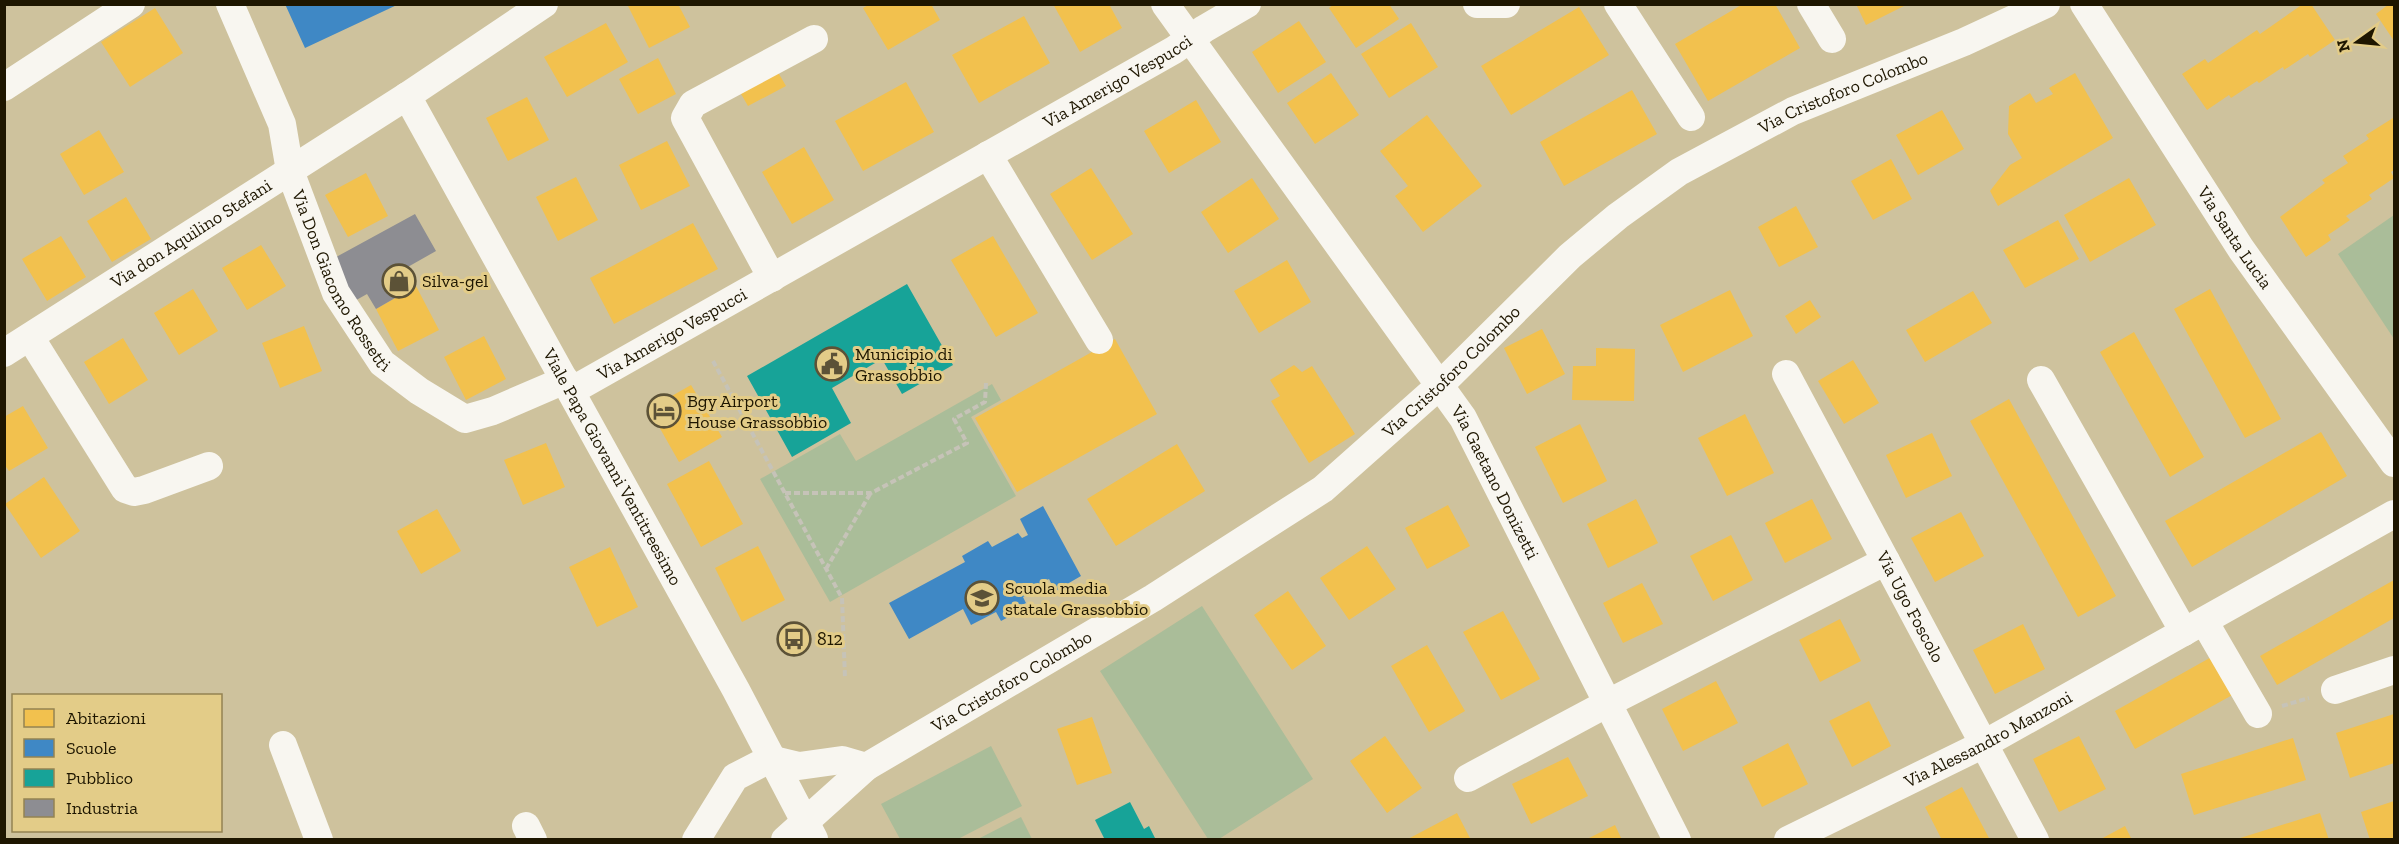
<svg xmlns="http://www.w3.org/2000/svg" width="2399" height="844" viewBox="0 0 2399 844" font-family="'Zilla Slab',serif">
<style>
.green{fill:#aabd99}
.homes{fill:#f2c14e}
.schools{fill:#3f88c5}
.public{fill:#17a398}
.industry{fill:#8d8d92}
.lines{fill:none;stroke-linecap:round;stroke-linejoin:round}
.path{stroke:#c6c3b8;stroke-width:4;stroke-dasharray:6 3;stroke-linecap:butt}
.minor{stroke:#f8f6f0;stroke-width:28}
.labels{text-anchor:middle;stroke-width:6;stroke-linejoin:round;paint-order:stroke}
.street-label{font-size:18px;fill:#1e1600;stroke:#e3cc88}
.poi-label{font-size:18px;fill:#1e1600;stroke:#e3cc88;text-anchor:start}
</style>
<rect width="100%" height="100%" fill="#cec29d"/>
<path class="green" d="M2394,215V339L2338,254Z
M992,384L1001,400L971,417L1016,496L830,602L760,479L840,434L856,461Z
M1202,606L1313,779L1219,839H1208L1100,671Z
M991,746L1022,806L958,839H900L881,804Z
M1021,817L1032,839H978Z"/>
<path class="homes" d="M627,4H678L690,27L649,48Z
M870,4H931L940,20L888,50L863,8Z
M1053,4H1109L1122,28L1080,52Z
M1334,4H1389L1399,19L1356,48L1329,8Z
M1743,4H1775L1800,48L1708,101L1675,44Z
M1856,4H1908L1866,25Z
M2303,4H2311L2335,40L2310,57L2308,54L2284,70L2283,67L2259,83L2257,81L2231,98L2229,95L2207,110L2182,74L2205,59L2208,63L2257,30L2260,34Z
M2389,4H2394V41L2376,14Z
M1579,7L1609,55L1511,115L1481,66Z
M155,8L183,53L130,87L101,42Z
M1024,16L1050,63L979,103L952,55Z
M1299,21L1326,62L1278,93L1252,52Z
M606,23L628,62L567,97L544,57Z
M1411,23L1438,67L1389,98L1361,54Z
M658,58L676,94L638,114L619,79Z
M775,67L786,86L748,106L737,87Z
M1331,73L1359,115L1315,144L1287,103Z
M2075,73L2113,138L1998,206L1990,191L2010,165L2022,158L2008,134L2009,106L2030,93L2036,103L2053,94L2049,88Z
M906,82L934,132L863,171L835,121Z
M1632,90L1657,134L1564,186L1540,142Z
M527,97L549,140L508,161L486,118Z
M1196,100L1221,142L1169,173L1144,131Z
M1942,110L1964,149L1918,175L1896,135Z
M1427,115L1482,186L1423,232L1395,196L1408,186L1380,151Z
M2393,118L2394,120V170L2391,172L2394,178L2369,195L2372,199L2346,216L2350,220L2328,235L2331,240L2306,257L2280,217L2325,183L2322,180L2348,163L2343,156L2369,139L2366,135Z
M99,130L124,172L84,195L60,154Z
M667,141L690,186L641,210L619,165Z
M804,147L834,200L792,224L762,172Z
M1891,159L1912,199L1873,220L1851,181Z
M1091,168L1133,234L1092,260L1050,194Z
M366,173L388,216L348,237L325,195Z
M576,177L598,220L558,241L536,197Z
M1252,178L1279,219L1228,253L1201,212Z
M2129,178L2156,225L2090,262L2064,215Z
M126,197L151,239L112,262L87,221Z
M1796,206L1818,247L1779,267L1758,227Z
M2058,220L2079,259L2025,288L2003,250Z
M693,223L718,269L614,324L590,278Z
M61,236L86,277L47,301L22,259Z
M993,236L1038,313L996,337L951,260Z
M261,245L286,286L247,310L222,268Z
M1287,260L1311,302L1259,333L1234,291Z
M416,286L439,330L398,351L376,309Z
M193,289L218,331L179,355L154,313Z
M2210,289L2281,419L2245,438L2174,309Z
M1730,290L1753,336L1683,372L1660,325Z
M1973,291L1992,323L1925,362L1906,330Z
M1810,300L1821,317L1796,334L1785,316Z
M304,326L322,371L280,388L262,343Z
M1542,329L1565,374L1527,394L1504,348Z
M2134,332L2204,457L2170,477L2100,352Z
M484,336L506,379L466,400L444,357Z
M123,338L148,380L109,404L84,362Z
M1115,339L1157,414L1017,492L975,418Z
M1596,348L1635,349L1634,401L1572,400L1573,366H1596Z
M1853,360L1879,403L1844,424L1818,381Z
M1294,365L1302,372L1312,366L1355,434L1309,463L1271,401L1280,396L1270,380Z
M691,385L722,437L679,462L649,409Z
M2009,399L2116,596L2078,617L1970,421Z
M23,406L48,448L9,471L4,464V417Z
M1745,414L1774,473L1727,496L1698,438Z
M1580,424L1607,481L1563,503L1535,447Z
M2321,432L2347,476L2192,567L2165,521Z
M1932,433L1952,476L1906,498L1886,455Z
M546,443L565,487L523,505L504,460Z
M1177,444L1205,491L1116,546L1087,499Z
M709,461L743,524L701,547L667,484Z
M44,477L80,531L41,558L5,504Z
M1636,499L1658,543L1608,568L1587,524Z
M1812,499L1832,539L1785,563L1765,523Z
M1448,505L1470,546L1427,569L1405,528Z
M437,509L461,551L421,574L397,531Z
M1961,512L1984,556L1935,582L1911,538Z
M1731,535L1753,580L1713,601L1690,556Z
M758,546L785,600L742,622L715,568Z
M1367,546L1396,589L1349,620L1320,578Z
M610,547L638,607L597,627L569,567Z
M2394,580V618L2277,685L2260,656Z
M1642,583L1663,624L1623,643L1603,603Z
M1288,591L1326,646L1292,670L1254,615Z
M1503,611L1540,679L1501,700L1463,632Z
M1840,619L1861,661L1820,682L1799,640Z
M2023,624L2045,669L1995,694L1973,650Z
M1427,645L1465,711L1429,732L1391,666Z
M2215,655L2236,693L2135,749L2115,711Z
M1716,681L1738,723L1683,751L1662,709Z
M1869,701L1891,746L1852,767L1829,721Z
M2394,714V763L2350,778L2336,733Z
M1092,717L1112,773L1077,785L1057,729Z
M1385,736L1422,788L1387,813L1350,761Z
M2079,736L2106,789L2059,812L2033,759Z
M2293,738L2306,780L2194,815L2181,774Z
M1788,743L1808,784L1762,807L1742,767Z
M1568,757L1588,796L1531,824L1512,784Z
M1962,787L1990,840H1942L1925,807Z
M2394,801V840H2370L2361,812Z
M1457,813L1471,840H1406Z
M2320,813L2329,840H2237V839Z
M1615,825L1622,840H1585Z
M2125,826L2132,840H2099Z"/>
<path class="schools" d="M285,4H399L305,48Z
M1043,506L1081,576L1055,591L1049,579L1040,584L1042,586L1023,597L1026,603L1014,609L1016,613L1001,621L996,612L971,625L963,609L909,639L889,603L965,562L962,556L988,541L992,547L1018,533L1022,538L1028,535L1020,519Z"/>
<path class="public" d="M907,284L953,365L902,394L882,359L832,388L851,423L792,457L747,376Z
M1130,802L1144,829L1149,826L1156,840H1105L1095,820Z"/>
<path class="industry" d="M415,214L436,251L406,268L416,286L376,309L367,294L351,303L327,262Z"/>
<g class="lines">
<path class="path" d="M713,361L842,598L845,678
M785,493H871L967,443L954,419L985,402L986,383
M826,569L870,494
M2282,706L2309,698"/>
<g class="minor">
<path id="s1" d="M230,4L282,124L290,171L336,293L382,363L419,391L465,419L493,411L565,380"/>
<path id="s2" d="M1165,4L1463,418L1677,840"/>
<path d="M1477,4H1506"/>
<path d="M1618,4L1691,117"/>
<path d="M1811,4L1832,39"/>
<path id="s3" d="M2084,4L2241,249L2394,463"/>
<path d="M4,87L131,4"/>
<path id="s4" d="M407,96L736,690L814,839"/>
<path d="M988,155L1099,340"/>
<path d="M772,278L685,118L693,104L814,39"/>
<path d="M30,337L125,489L134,492L144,490L209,466"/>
<path id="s5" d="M4,353L407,96L544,4"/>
<path id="s6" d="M1786,374L2035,840"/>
<path d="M2041,380L2184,632"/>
<path id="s7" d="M571,391L1174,50L1204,29L1247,4"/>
<path d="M2204,621L2258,714"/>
<path d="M2335,690L2394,670"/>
<path d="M283,745L319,840"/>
<path d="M770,759L799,766L842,760L866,767"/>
<path d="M1468,778L1608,703L1886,561"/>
<path d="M526,826L533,840"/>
<path d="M696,840L735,777L770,759"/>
<path id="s8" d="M785,840L866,767L1153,598L1323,489L1439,386L1570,256L1618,216L1679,172L1793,111L1964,42L2046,4"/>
<path id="s9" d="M1788,840L1984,744L2394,514"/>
</g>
</g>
<defs>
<g id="shop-ring" transform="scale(1.725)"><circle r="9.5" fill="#e3cc88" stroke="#5c5237" stroke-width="1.5"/><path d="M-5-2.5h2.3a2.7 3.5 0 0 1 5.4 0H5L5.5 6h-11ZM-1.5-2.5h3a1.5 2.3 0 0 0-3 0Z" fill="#5c5237"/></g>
<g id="civic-ring" transform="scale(1.725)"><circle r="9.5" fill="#e3cc88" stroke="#5c5237" stroke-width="1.5"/><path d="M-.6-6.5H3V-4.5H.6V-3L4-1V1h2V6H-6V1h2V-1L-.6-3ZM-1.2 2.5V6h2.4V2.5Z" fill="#5c5237"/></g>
<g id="hotel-ring" transform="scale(1.725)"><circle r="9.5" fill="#e3cc88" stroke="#5c5237" stroke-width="1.5"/><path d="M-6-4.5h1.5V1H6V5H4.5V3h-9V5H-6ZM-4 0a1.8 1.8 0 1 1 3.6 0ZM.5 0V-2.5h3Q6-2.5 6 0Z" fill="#5c5237"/></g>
<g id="school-ring" transform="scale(1.725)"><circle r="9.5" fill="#e3cc88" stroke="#5c5237" stroke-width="1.5"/><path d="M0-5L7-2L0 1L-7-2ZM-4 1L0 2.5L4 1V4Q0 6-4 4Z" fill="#5c5237"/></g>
<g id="bus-ring" transform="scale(1.725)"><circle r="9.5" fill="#e3cc88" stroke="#5c5237" stroke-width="1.5"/><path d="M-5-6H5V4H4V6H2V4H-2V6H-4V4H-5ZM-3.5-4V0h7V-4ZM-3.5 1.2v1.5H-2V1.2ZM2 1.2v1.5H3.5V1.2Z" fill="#5c5237"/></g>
</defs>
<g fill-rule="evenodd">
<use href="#shop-ring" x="399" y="281"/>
<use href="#civic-ring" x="832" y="364"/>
<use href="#hotel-ring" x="664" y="411"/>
<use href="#school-ring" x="982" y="598"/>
<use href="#bus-ring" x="794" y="639"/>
</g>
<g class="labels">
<g class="street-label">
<text dy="6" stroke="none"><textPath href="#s7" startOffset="628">Via Amerigo Vespucci</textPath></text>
<text dy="6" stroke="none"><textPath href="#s8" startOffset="1304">Via Cristoforo Colombo</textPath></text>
<text dy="6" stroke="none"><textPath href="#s5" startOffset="222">Via don Aquilino Stefani</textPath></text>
<text dy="6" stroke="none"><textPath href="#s3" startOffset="278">Via Santa Lucia</textPath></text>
<text dy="6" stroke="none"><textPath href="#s1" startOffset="300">Via Don Giacomo Rossetti</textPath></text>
<text dy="6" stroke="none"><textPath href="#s7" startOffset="116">Via Amerigo Vespucci</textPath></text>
<text dy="6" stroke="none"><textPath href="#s8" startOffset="818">Via Cristoforo Colombo</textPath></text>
<text dy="6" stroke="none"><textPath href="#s4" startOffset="424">Viale Papa Giovanni Ventitreesimo</textPath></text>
<text dy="6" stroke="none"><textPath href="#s2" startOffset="582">Via Gaetano Donizetti</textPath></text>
<text dy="6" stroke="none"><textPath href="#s6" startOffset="264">Via Ugo Foscolo</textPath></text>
<text dy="6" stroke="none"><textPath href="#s8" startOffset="278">Via Cristoforo Colombo</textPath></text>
<text dy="6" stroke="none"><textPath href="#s9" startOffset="224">Via Alessandro Manzoni</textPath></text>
</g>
<g class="poi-label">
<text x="422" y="287">Silva-gel</text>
<text x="855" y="360">Municipio di<tspan x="855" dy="21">Grassobbio</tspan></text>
<text x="687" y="407">Bgy Airport<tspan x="687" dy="21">House Grassobbio</tspan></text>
<text x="1005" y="594">Scuola media<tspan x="1005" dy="21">statale Grassobbio</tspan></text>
<text x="817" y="645">812</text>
</g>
</g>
<rect width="2399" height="844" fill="none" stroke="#1e1600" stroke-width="12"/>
<rect x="12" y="694" width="210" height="138" fill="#e3cc88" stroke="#948352" stroke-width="1.5"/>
<rect x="24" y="709" width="30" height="18" fill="#f2c14e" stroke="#948352" stroke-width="1.5"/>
<text x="66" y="724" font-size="18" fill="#1e1600">Abitazioni</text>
<rect x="24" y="739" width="30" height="18" fill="#3f88c5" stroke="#948352" stroke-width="1.5"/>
<text x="66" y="754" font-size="18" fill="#1e1600">Scuole</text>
<rect x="24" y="769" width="30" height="18" fill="#17a398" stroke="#948352" stroke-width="1.5"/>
<text x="66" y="784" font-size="18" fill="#1e1600">Pubblico</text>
<rect x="24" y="799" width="30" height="18" fill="#8d8d92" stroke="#948352" stroke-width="1.5"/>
<text x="66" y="814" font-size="18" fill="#1e1600">Industria</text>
<g transform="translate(2357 42) rotate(255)" stroke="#e3cc88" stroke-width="4.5" paint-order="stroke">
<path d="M0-4.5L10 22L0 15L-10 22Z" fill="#1e1600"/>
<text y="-9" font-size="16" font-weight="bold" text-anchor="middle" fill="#1e1600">N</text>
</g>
</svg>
